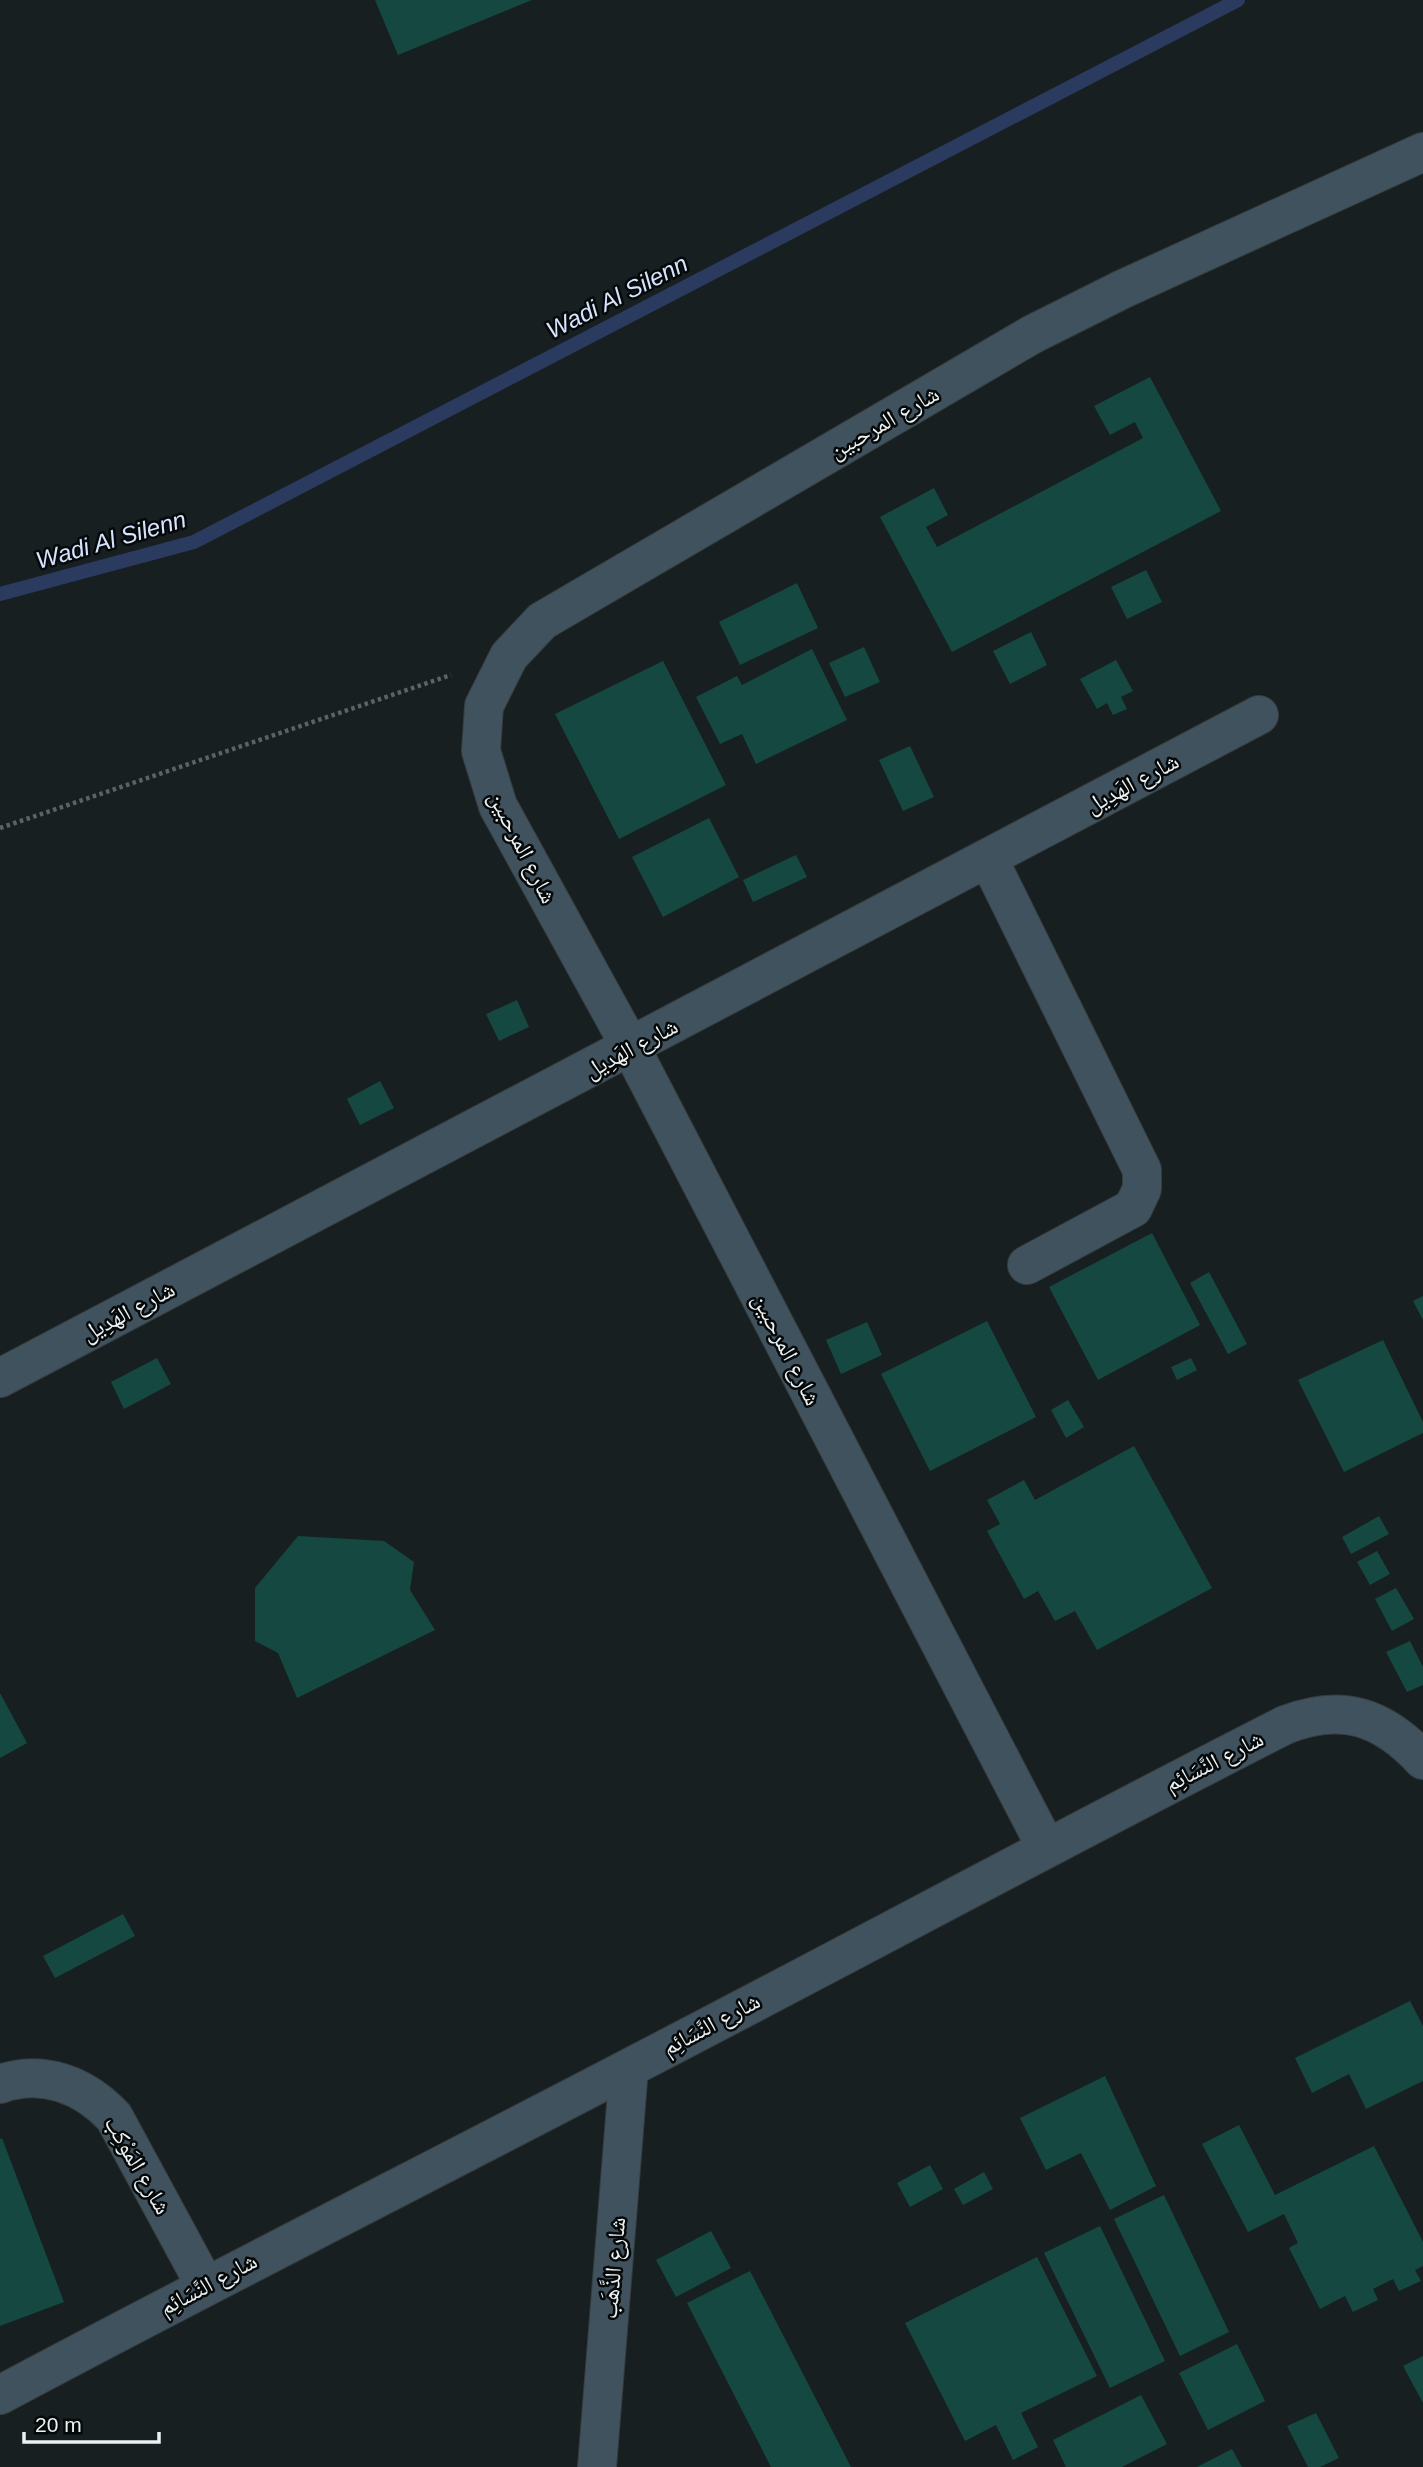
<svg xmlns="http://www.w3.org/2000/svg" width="1423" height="2467" viewBox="0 0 1423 2467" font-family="Arial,'Noto Naskh Arabic',sans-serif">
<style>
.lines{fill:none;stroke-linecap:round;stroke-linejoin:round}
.stream{stroke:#2b3b60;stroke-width:14}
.building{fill:#164842}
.minor-casing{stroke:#353d3e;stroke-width:40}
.path{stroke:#5c6365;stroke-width:4.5;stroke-dasharray:3.5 3.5;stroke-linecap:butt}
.minor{stroke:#41525f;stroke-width:38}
.labels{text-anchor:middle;stroke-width:5;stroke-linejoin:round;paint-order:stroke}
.street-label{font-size:23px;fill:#ecf2f3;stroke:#060909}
.water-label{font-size:24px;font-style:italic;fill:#d7e4ff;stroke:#060909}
</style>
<rect width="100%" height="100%" fill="#171f21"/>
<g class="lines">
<path class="stream" d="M0,594L194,542L1238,0"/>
</g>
<path class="building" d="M375,0H532L398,55Z
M1150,377L1221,511L952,652L880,517L934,488L948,515L926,527L937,547L1143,438L1135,422L1110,435L1094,406Z
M1146,570L1162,602L1127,619L1111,587Z
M797,583L818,628L740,665L719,622Z
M1031,632L1047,665L1010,684L993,651Z
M864,647L880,682L845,697L829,663Z
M812,649L847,720L756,764L742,734L720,744L696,697L737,676L742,685Z
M1116,660L1133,691L1121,697L1127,709L1113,715L1107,703L1097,709L1080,679Z
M663,661L726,785L619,839L555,714Z
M910,746L934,797L903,811L879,760Z
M709,818L739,877L663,917L632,857Z
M796,855L807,877L753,902L743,880Z
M517,1000L529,1027L499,1041L486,1014Z
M380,1081L394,1108L360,1125L347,1099Z
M1152,1233L1200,1325L1098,1380L1049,1287Z
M1209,1272L1247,1344L1228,1354L1190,1283Z
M1423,1296V1320L1413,1301Z
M987,1321L1036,1417L930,1471L881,1374Z
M867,1322L882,1355L841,1374L826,1340Z
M1383,1340L1423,1422V1433L1344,1472L1298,1380Z
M157,1358L171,1384L124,1409L111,1382Z
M1191,1358L1197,1370L1177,1380L1171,1367Z
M1068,1400L1084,1427L1066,1438L1051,1410Z
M1134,1446L1212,1588L1097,1650L1075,1611L1055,1621L1038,1591L1024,1599L987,1531L1000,1524L987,1500L1024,1480L1035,1500Z
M1379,1516L1389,1534L1351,1554L1342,1537Z
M298,1536L384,1541L414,1562L410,1590L435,1630L297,1698L278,1653L255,1641V1588Z
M1377,1551L1390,1574L1370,1585L1357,1562Z
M1396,1588L1414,1619L1392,1631L1375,1599Z
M1410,1641L1423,1667V1685L1407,1692L1386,1652Z
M0,1693L27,1743L0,1758Z
M123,1914L135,1936L55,1978L43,1956Z
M1410,2001L1423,2026V2081L1366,2109L1349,2074L1312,2093L1295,2058Z
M1105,2076L1156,2186L1110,2210L1081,2153L1046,2170L1020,2118Z
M1239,2125L1275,2195L1374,2146L1423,2242V2266L1415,2270L1421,2281L1399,2291L1393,2279L1373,2289L1378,2300L1353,2312L1345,2296L1320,2309L1289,2248L1298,2243L1284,2214L1248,2232L1202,2144Z
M2,2138L64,2302L0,2326V2139Z
M930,2165L943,2189L910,2207L897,2183Z
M984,2172L993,2189L963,2205L954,2189Z
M1164,2195L1229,2332L1180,2356L1114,2219Z
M1100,2226L1165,2361L1110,2388L1044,2253Z
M711,2231L731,2268L676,2297L656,2260Z
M1037,2257L1097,2376L1021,2413L1038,2447L1013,2460L996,2425L965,2441L905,2323Z
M750,2271L851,2467H771L687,2303Z
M1237,2344L1265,2401L1208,2430L1179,2373Z
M1423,2356V2403L1403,2366Z
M1141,2395L1167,2444L1122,2467H1066L1053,2440Z
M1316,2413L1339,2458L1320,2467H1308L1287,2426Z
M1232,2449L1242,2467H1197Z"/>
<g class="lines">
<g class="minor-casing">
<path id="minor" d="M988,858L1142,1170V1189L1133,1208L1027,1265
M0,1378L1259,715
M1046,1847L631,1048L498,806L481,751L484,706L509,656L542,621L1033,334L1123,289L1423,152
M0,2084C43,2069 84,2085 114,2117L205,2285
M0,2395C208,2284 418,2178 627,2069C847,1955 1065,1837 1285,1725C1342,1703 1382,1716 1423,1760
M597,2467L629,2068"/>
</g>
<path class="path" d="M0,828L451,675"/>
<use href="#minor" class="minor"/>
</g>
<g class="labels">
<g class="street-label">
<text transform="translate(884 422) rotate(-30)" y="8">شارع المرحبين</text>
<text transform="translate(1132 783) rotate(-28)" y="8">شارع الهَدِيل</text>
<text transform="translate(523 847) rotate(63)" y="8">شارع المرحبين</text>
<text transform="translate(631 1048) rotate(-28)" y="8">شارع الهَدِيل</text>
<text transform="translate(128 1311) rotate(-28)" y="8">شارع الهَدِيل</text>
<text transform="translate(787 1349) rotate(63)" y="8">شارع المرحبين</text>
<text transform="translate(1214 1761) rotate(-27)" y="8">شارع النَّسَائِم</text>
<text transform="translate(711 2024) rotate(-28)" y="8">شارع النَّسَائِم</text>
<text transform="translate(138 2165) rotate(60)" y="8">شارع المَوْكِب</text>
<text transform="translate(613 2268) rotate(-85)" y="8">شارع الذَّهَب</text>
<text transform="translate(208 2284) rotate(-28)" y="8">شارع النَّسَائِم</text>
</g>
<g class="water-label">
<text transform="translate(617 297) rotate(-27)" y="8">Wadi Al Silenn</text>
<text transform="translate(111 540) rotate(-16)" y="8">Wadi Al Silenn</text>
</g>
</g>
<path d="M24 2432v10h135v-10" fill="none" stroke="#ecf2f3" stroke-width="3.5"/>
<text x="35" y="2432" font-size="21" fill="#ecf2f3" stroke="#060909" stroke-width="5" paint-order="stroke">20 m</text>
</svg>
